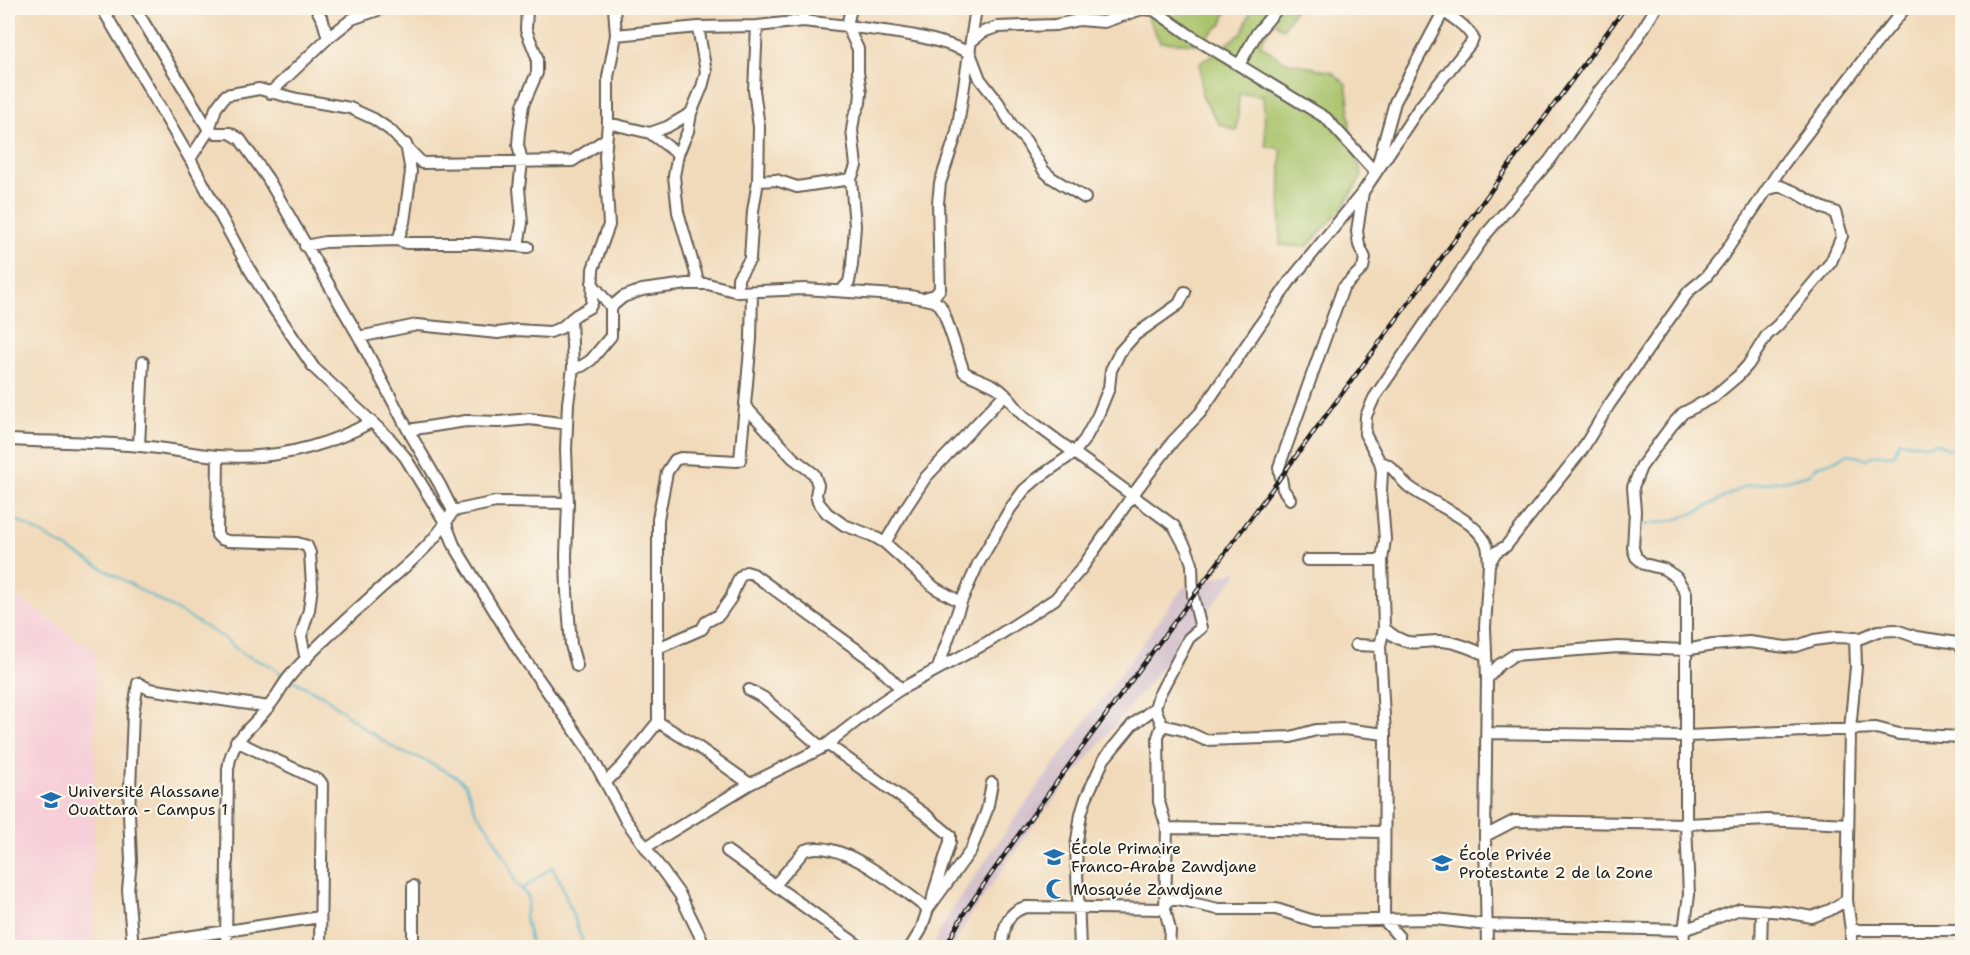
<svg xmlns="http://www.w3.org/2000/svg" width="1970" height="955" viewBox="0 0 1970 955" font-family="'Shantell Sans',sans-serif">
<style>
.built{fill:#f6cfd8}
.industrial{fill:#d1bdca}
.green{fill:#a8c36a;stroke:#627043;stroke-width:1.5}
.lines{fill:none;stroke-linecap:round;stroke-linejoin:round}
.stream{stroke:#4bb4c9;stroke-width:2}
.minor-casing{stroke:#675e53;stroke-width:14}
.minor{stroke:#fff;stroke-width:10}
.rail-casing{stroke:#1c1c1c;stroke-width:4.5}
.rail{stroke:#fbf7ec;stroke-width:2;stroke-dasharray:7;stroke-linecap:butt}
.labels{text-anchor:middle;stroke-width:4.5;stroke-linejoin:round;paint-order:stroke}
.poi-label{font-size:16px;fill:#1c1c1c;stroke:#fbf7ec;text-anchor:start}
</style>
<rect width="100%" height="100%" fill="#fbf7ec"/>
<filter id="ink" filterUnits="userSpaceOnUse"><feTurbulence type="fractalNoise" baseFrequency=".0167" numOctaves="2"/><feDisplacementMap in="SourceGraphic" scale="12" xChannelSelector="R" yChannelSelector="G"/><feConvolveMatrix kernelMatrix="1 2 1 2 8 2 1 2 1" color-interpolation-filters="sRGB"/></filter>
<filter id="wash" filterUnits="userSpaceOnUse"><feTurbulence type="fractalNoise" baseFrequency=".008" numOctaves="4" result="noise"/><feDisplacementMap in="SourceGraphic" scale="24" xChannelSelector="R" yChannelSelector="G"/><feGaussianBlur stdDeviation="1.35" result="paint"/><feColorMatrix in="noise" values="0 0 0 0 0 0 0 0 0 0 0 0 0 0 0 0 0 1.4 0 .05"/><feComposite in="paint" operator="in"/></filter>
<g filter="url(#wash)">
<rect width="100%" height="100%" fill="#f1daba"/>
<path class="built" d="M8,590L96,653L93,947H8Z"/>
<path class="industrial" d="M1241,570L1031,828L970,916L952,947L931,948L954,906L1016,817L1183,588Z"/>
<path class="green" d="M1143,8H1228L1221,25L1197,44L1160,42Z
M1252,8H1296L1283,29L1273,21L1260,44L1283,61L1332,72L1346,84L1349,105L1350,132L1362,176L1343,207L1307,247L1280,245L1281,149L1266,146L1263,95L1239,94L1237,131L1219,124L1202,96L1200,63L1242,33Z"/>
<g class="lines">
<path class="stream" d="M8,515L187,616L221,636L243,654L271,666L284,676
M1644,525L1675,520L1699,511L1745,486L1787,480L1810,474L1817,466L1836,460L1848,454L1866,459C1877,452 1882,456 1895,454L1899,441L1925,445L1937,443L1946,448L1962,450
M292,680L325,697L365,729L401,752L420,758L457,777L466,785L476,812L488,828L509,864L515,882L529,898L525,917L532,948
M521,890L552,867L561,883L585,948"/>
</g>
</g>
<g filter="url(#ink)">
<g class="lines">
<g class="minor-casing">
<path id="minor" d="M102,8L190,159L248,267L270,303L314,368L391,440L405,457L446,524L454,545L519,651L587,748L625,819L680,895L706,948
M135,8L209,130L216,133H230L240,139L268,179L359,337L408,430L440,485L453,511C434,546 400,570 372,596C345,621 313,648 290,676C282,685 277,697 269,706C250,731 233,735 228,769L226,948
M316,8L323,21L328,38
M802,8L803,21
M847,26C889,32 931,35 970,53L980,79L998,102L1013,127L1026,141L1044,171L1052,178L1085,198
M616,35L698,27
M973,40L983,32L997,27L1055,25L1079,20L1104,22L1142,9L1154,10L1191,36L1326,118L1375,172
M1239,65L1257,33L1278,8
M270,93L328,38L352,19L384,8
M608,123L650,133L678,154
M650,133L667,127L691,113
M190,159L209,130L216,108L226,95L259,89L297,99L350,108L374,119L390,130L422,163L572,161L606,139
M1378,163L1395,102L1443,12
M758,181L776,180L797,187L851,179
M398,240L404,222L411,172L406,144
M305,246L325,242L398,240L407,243H476L528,247
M518,246L522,223L519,188L522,161L518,145L519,132L523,105L537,73V57L526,30L527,8
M699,284L678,212L674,176L678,154L688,131L691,113L702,87L706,72L698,27L757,26L803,21L847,26L851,8
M841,291L849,282L852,265L855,226L851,179L856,166L852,130L854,117L860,103L861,93L858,72V49L847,26
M738,292V278L750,259L753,211L758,181L759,127L754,90L757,26
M924,298L935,295L940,289L938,203L940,183L957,132L976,8
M611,307L623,297L642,290L687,284H708L738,292L804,289L910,296L934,301L940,305L944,313L964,372C974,378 986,381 996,387C1008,394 1014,407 1024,416L1174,526L1187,550L1192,564L1193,596L1201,628L1189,638L1159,695L1155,708L1162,725L1158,737L1159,802L1167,828L1165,909L1170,930L1169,948
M571,319L573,368L568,403L566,449L568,503L566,556L567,592L571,645L577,666
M359,337L417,325L498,333L517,330L550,332L561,328L576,315L590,307L592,303L593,269L609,225L605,156L608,123V77L616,35L614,8
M573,368L582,366L591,360L611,336V307L592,283
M746,407L793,458L814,474L818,485L816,495L818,502L827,513L844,525L873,536L885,543L935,588L961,602
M408,430L466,421L499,422L530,419L567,424
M8,440C51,442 96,442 140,446C166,448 191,454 217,456C271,460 324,448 371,422
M139,446L143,362
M218,456L217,535L221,539L228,541L297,543L307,546L310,553L312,586L309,610L301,636L306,660
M1380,462C1394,465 1398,478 1408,486C1431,504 1469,515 1485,541C1489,547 1488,557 1489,564
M1290,499L1283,489L1279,467L1343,288L1363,268L1365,258L1359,245L1357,231L1363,192L1419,108L1471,43L1473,38C1465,24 1450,16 1437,8
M453,511L496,502L568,503
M885,543L903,512L926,477L1005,394
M1307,560H1382
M1384,628C1389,632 1394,637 1400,639C1412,646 1427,640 1441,641C1457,642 1472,649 1486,655
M1356,645L1380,646
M658,648L702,629L706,622L719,615L731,598L739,578L746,572L753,574L874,662L901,689
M938,668L961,602L978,564L1010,509L1024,490L1038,478L1074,453L1085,439L1098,415L1109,388L1111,370L1120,352L1135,335L1179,304L1185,292
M1487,679L1499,665L1514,655L1618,647L1685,650L1713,645L1749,642L1786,647L1797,646L1814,640L1836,637L1861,638L1878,631L1896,630L1916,637L1957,643L1962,648
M749,690L764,698L822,748
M658,722L698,747L750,784
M1162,725L1183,730L1205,740L1291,737L1316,730L1344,729L1385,734
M1487,733L1687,736L1876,728L1899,734L1962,737
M236,741L320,781L322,784L320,948
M827,744L926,815L950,835V842L934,892L932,903
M606,782L624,764L658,722V519L667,472L675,460L681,458L737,461L740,460L751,339L752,292
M1167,828L1383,832
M1485,836L1514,821L1686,824L1768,820L1848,824
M646,847L750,784L822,748L880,703L901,689L988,642L1055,599L1082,568L1132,496L1173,441L1200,413L1290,281L1363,192
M727,851L862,948
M775,885L805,850C841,837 900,889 928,909
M413,886V948
M1166,900H1178L1218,909H1276L1314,921L1436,919L1487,925L1684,930L1740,909L1785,912L1812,917L1830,910L1847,900
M1851,930H1962
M133,945L320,917
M133,948L128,890L131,861L129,813L133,714L138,683L149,689L269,707
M910,948L921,930L928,909L971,850L987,810L992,783
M1002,948C1003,929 1006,911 1027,907L1165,909
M1080,948L1076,847L1081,814L1086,798L1104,759L1132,725L1155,708
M1399,948V937L1384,920L1385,734L1380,646L1384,628L1382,560L1385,539L1381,491L1382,472L1380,462L1365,434L1366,416L1374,398L1487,233L1550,160L1599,91L1621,64L1656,8
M1487,948L1485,836L1487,679L1485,627L1489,564L1496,552L1506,546L1582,450L1609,405L1689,291L1706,277L1722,257L1783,165L1869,52L1905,8
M1683,948L1684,930L1689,895L1686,824V593L1676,577L1664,569L1644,564L1636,557L1633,548L1635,511L1633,487L1641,467L1672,425L1683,413L1712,398L1738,376L1748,365L1767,335L1778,325L1831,262L1842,236L1835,212L1823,208L1795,192L1780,186L1769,189
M1761,948L1762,911
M1851,948V930L1847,900L1850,730L1856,667L1855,637"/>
</g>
<use href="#minor" class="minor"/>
<g class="rail-casing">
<path id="rail" d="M945,948L964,913L1026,824L1625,8"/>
</g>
<use href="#rail" class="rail"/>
</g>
</g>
<defs>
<g id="university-bare" transform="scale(1.62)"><path d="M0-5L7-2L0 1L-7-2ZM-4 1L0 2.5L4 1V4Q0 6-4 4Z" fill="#1f6fb2" stroke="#fbf7ec" stroke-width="2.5" paint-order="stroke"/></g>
<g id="school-bare" transform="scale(1.62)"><path d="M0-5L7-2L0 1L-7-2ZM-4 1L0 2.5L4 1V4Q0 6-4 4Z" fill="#1f6fb2" stroke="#fbf7ec" stroke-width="2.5" paint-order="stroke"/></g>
<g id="mosque-bare" transform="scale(1.62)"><path d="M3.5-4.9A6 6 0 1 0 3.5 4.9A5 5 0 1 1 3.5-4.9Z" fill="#1f6fb2" stroke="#fbf7ec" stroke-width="2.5" paint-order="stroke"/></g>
</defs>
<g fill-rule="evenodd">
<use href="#university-bare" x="51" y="800"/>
<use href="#school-bare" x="1054" y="857"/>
<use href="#school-bare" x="1442" y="863"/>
<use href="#mosque-bare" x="1056" y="889"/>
</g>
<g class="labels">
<g class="poi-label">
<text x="68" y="797">Université Alassane<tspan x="68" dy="18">Ouattara - Campus 1</tspan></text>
<text x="1071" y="854">École Primaire<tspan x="1071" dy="18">Franco-Arabe Zawdjane</tspan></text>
<text x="1459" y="860">École Privée<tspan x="1459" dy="18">Protestante 2 de la Zone</tspan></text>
<text x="1073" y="895">Mosquée Zawdjane</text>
</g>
</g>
<rect width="1970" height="955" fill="none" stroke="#fbf7ec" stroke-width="30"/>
</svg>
